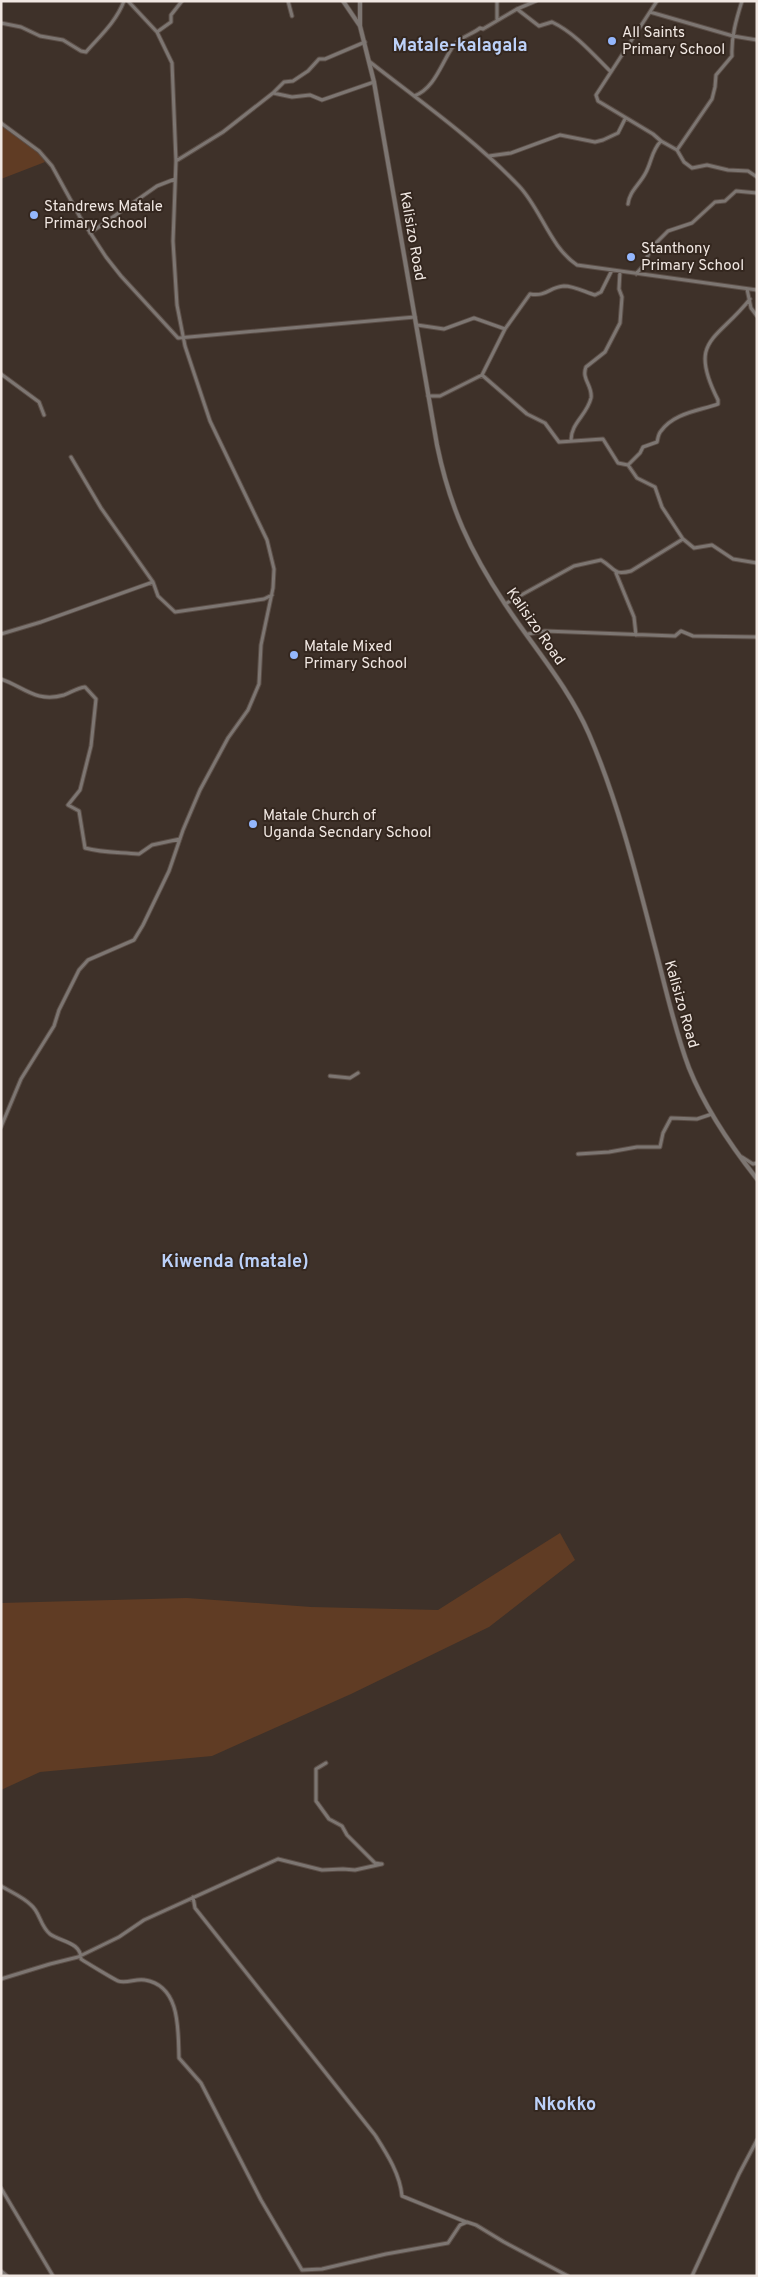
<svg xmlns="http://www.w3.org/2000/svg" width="758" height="2277" viewBox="0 0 758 2277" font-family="Overpass,sans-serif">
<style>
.green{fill:#603c24}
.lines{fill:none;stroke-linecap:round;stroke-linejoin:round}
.minor-casing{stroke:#5b4e47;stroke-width:5}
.tertiary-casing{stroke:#5b4e47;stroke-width:5.5}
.minor{stroke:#7d7672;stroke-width:3}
.tertiary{stroke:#7d7672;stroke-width:4}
.poi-dot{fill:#94b7fd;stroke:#34271f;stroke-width:2}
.labels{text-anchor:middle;stroke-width:4;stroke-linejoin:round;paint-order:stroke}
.poi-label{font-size:15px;fill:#f1e8e3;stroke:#34271f;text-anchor:start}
.street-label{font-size:15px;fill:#f1e8e3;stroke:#34271f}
.quarter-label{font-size:18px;font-weight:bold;fill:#bcd1f9;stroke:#34271f}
</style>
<rect width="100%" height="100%" fill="#3e3129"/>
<path class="green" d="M1,125L39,153L45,162L1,179Z
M560,1533L575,1560L489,1627L351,1694L212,1756L40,1772L1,1790V1603L187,1598L311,1607L438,1610Z"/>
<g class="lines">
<g class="minor-casing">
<path id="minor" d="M288,1L292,16
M657,1L596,95L598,101L653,134L661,141
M517,9L539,26L552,22C575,33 593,54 611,72
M650,12L733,36L757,40
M497,19V1
M1,23L21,27L40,36L63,40L81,51L86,52C100,36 116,22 124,1
M157,32L171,22V15L182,1
M370,62C421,102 474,139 519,186C541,209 550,247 577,265L757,290
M273,93L284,82L293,81L308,71L319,59H325L365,42
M414,96C435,89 442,61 454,45C460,37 473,34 480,28L483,29L517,9L536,1
M1,123L39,151L52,166L80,217L106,257L121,276L178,338L415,317
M677,150L684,162L692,168L707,165L728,170L748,171L757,177
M489,156L511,153L560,135L595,142L603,140L618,133L625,119
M176,161L223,132L273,93L292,97L310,95L322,100L374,82
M628,204C629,192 639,185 645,174C652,162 651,151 661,141L677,150L712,99L715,87L716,75L732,56C731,38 736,20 742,1
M90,233L157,186L175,179
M636,274L644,265L651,248L668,231L692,223L715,202L725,201L736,191L757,193
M747,289L751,308L757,316
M417,325L444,329L474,318L505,329L482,375
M505,329L530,294C547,297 549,287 564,286C574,286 585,292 595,295L601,292L612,270
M1,374L39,402L44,415
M428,396H440L482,375L527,414L545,423L559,442L603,439L618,463L628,465L637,478L655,487L662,507L683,539L631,571C613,576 615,568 601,560L574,566L505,604
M571,440C571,423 587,415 591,398C593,386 581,379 586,367L605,352L620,323L622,297L619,289L620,271
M71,457L101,508L153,582L158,596L175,612L264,599L272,595
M628,465L640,453L643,447L657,442C658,439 658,434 661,431C674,413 698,411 718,404V400C687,339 717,341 750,299
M683,539L694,548L712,545L733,559L757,563
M616,573L634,617L636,635
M1,634L41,622L153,582
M528,634L545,631L675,636L681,631L693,636L757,637
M1,679C24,687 36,703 64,695C72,692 77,688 85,687L96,699L91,746L80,790L68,805L79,811L85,848C103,853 119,852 139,854L152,845L180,839
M330,1076L350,1078L358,1073
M1,1127L21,1079L54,1026L59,1010L79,970L88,960L134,940L143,925L169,871L183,830L200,790L228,738L248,710L259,684L261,645L273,588L274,569L267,540L210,421L185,346L177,305L173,241L176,161L172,63L157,32L128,1
M578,1154L609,1152L637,1147H660L663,1133L671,1118L697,1119L712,1114
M742,1157L753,1164L757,1163
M326,1763L316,1769V1801L329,1819L342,1826L347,1835L375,1863L381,1864
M1,1886C11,1892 23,1897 31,1905C40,1912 40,1926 50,1934C61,1942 81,1942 81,1959C87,1963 112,1978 118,1981C127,1984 136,1978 145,1980C181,1986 178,2031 179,2058L201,2083L261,2200L302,2270L322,2269L386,2254L448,2243L460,2225L467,2222L476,2225L504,2242L568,2276
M193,1897L195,1908L375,2135C387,2154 400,2174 402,2196L466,2222
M1,1979L50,1964L78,1957L119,1937L144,1920L278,1859L322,1870L343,1869L355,1870L382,1864
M1,2188L53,2276
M1,2271L7,2276
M692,2276L739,2174L757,2140"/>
</g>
<g class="tertiary-casing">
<path id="tertiary" d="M343,1L360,26L374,82L437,445C450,508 470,551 505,604C534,648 568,686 589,734C619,804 637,878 656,951C666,990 675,1031 689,1068C705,1108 731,1146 757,1179
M360,26V1"/>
</g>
<use href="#minor" class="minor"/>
<use href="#tertiary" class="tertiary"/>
</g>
<g class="poi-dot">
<circle cx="612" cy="41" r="5"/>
<circle cx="34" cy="215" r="5"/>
<circle cx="631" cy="257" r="5"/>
<circle cx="294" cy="655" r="5"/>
<circle cx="253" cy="824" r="5"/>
</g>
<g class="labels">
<g class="poi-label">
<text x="622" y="37">All Saints<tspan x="622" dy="17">Primary School</tspan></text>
<text x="44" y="211">Standrews Matale<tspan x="44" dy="17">Primary School</tspan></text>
<text x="641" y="253">Stanthony<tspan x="641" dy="17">Primary School</tspan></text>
<text x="304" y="651">Matale Mixed<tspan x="304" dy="17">Primary School</tspan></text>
<text x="263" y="820">Matale Church of<tspan x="263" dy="17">Uganda Secndary School</tspan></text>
</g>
<g class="street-label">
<text transform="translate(413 236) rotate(80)" y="5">Kalisizo Road</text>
<text transform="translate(536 626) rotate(55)" y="5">Kalisizo Road</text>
<text transform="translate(682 1004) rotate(74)" y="5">Kalisizo Road</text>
</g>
<g class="quarter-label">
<text x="460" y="51">Matale-kalagala</text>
<text x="235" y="1267">Kiwenda (matale)</text>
<text x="565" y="2110">Nkokko</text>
</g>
</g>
<rect width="758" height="2277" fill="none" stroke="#f1e8e3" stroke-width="5"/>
</svg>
